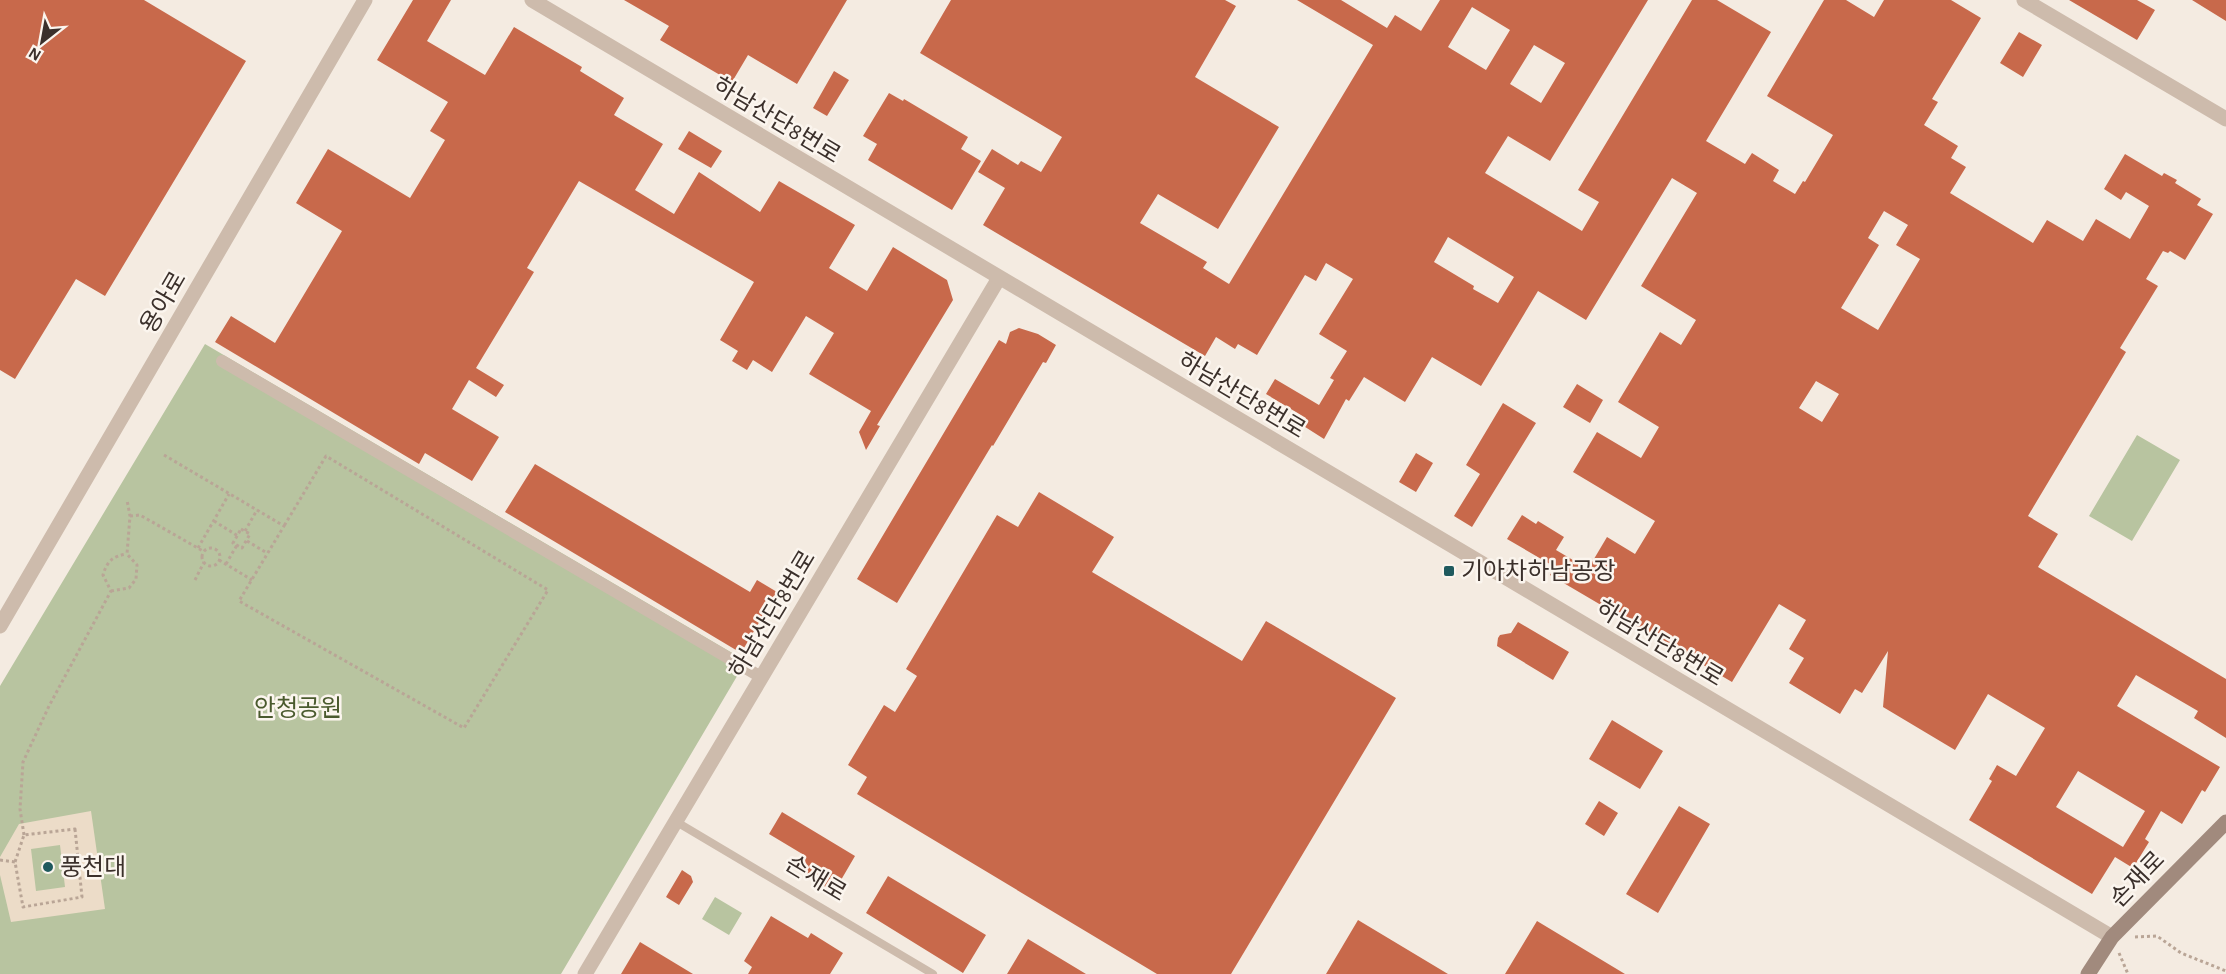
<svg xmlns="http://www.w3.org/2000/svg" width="2226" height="974" viewBox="0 0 2226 974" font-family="'Alegreya Sans','Noto Sans KR',sans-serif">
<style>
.green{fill:#b8c4a0}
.plaza{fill:#ecdcc8;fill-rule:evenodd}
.building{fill:#c8694b;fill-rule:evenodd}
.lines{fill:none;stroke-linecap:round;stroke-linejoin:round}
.path{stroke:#b9a596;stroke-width:3;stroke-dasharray:3 3;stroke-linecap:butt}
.service{stroke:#cdbbac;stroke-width:8}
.pedestrian{stroke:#cdbbac;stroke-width:12}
.minor{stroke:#cdbbac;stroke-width:15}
.tertiary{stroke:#cdbbac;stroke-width:15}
.secondary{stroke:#a18a7d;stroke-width:15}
.poi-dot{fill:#1f5a5e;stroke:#fbf5ee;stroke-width:2}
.labels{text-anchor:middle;stroke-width:5;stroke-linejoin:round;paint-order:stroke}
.street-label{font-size:24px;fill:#3b302b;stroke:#fbf5ee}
.poi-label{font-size:24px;fill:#3b302b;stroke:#fbf5ee;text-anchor:start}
.park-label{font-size:24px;fill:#4a5a2e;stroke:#fbf5ee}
</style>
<rect width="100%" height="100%" fill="#f4ebe1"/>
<path class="green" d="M205,344L746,661L561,974H0V686Z
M2137,435L2180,460L2132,541L2089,516Z
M715,897L742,913L729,935L702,919Z"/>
<path class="plaza" d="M91,811L105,909L11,922L0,875V857L19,824ZM60,845L65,887L36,891L31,849Z"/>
<path class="building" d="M0,0H144L246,61L105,296L76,279L15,379L0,370Z
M413,0H451L427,41L485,75L514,27L582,67L580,71L624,98L614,115L663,144L635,190L674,214L699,172L760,212L779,181L855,225L829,268L867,291L893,247L947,280L953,300L877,425L880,426L866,450L859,432L871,411L809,374L834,333L806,316L772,372L753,360L747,370L732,361L738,351L720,340L754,282L579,181L527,268L534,272L476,368L504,385L496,397L469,380L452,409L499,437L472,481L425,453L419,464L215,342L231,316L275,343L342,231L296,203L328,149L410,198L445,140L430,131L448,102L377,60Z
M624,0H847L797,84L748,55L732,82L660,40L669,26Z
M951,0H1225L1236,6L1195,77L1279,127L1218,229L1158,194L1140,223L1207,262L1203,268L1229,284L1373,45L1297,0H1341L1387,28L1395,15L1421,31L1440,0H1648L1550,161L1508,136L1485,173L1582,231L1599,202L1578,190L1692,0H1717L1771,32L1706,141L1745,164L1752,153L1779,170L1773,181L1795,194L1803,181L1805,182L1833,135L1767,96L1824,0H1846L1874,17L1884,0H1951L1981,18L1932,99L1938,102L1924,125L1958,146L1951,158L1966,167L1950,193L2033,243L2047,220L2083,241L2096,219L2130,239L2149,206L2126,192L2121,200L2104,189L2125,154L2162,176L2164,173L2177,180L2175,183L2201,199L2197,205L2213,214L2185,260L2170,251L2168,253L2163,251L2146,279L2158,286L2120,348L2126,352L2028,516L2058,534L2038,567L2226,679V738L2194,718L2198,711L2136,675L2117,706L2220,767L2205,792L2202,790L2182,824L2161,811L2145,839L2149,842L2133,868L2115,857L2092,894L1969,820L1992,781L1989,779L1997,765L2016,776L2045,728L1988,694L1955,750L1883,707L1888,651L1862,693L1855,689L1840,714L1789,683L1804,658L1789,649L1806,620L1779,604L1732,682L1550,575L1555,567L1507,539L1522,515L1536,524L1538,521L1564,537L1556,550L1588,569L1607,537L1635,554L1655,521L1573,472L1597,432L1641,458L1659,427L1618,402L1660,332L1681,345L1696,320L1641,286L1697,193L1672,178L1586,320L1538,291L1481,386L1432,357L1405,402L1364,377L1349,401L1346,399L1324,439L1302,425L1306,418L1266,394L1275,379L1319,405L1334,380L1330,378L1347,351L1319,334L1353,279L1326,263L1316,281L1305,275L1257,355L1238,344L1235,349L1216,337L1205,356L983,225L1005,188L978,172L992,149L1018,165L1021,161L1041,172L1062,137L920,53ZM1472,7L1510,30L1486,70L1448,47ZM1534,45L1565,63L1541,103L1510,84ZM1884,211L1908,225L1896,245L1920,259L1878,330L1841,308L1879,245L1868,238ZM1448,237L1514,277L1498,303L1473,289L1474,286L1434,262ZM1816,381L1839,394L1822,422L1799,408ZM2078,771L2145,811L2123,847L2056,807Z
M2069,0H2137L2155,10L2137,40Z
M2192,0H2226V21Z
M2019,32L2042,45L2023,77L2000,63Z
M834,71L849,80L827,116L813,108Z
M889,93L903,101L904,99L968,137L961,149L981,161L952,210L868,160L877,144L863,136Z
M689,131L722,151L711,168L678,149Z
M1019,328L1038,334L1056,345L1046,363L1043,362L993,446L992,445L897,603L857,579L999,340L1006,344L1010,332Z
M1577,384L1603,400L1590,423L1563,407Z
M1503,403L1536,423L1472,527L1454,516L1480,474L1466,465Z
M1416,453L1433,463L1416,492L1399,482Z
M535,464L750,592L757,580L777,592L741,653L505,512Z
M1039,492L1114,537L1092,572L1242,661L1266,621L1396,698L1231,974H1157L857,794L867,777L848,765L884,705L895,712L917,676L906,669L997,515L1018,527Z
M1518,622L1569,652L1553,680L1497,646L1498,638L1500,635L1511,633Z
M1612,720L1663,751L1640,789L1589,759Z
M1599,801L1618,813L1604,836L1585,824Z
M1679,806L1710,824L1658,913L1626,894Z
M782,812L855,856L834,892L795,869L804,855L769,834Z
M682,870L691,876L693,882L679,905L666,897Z
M888,876L986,935L963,973L866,913Z
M771,916L808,938L811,933L843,953L830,974H748L752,967L744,961Z
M1358,920L1448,974H1326Z
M1537,921L1625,974H1505Z
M1028,939L1086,974H1007Z
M640,942L693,974H621Z"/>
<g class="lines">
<path class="path" d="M164,455L284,526L239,601L464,728L548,590L326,456L284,526
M130,516L140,515L203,551
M214,521L238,536
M241,529L250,534L242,548L233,543Z
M245,531L257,510
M247,541L267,553
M198,548L229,494
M202 557a9 9 0 1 1 18 0a9 9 0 1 1-18 0Z
M219,560L252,580
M226,564L237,545
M195,580L204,562
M111,591L129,588L136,579L137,565L127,554L130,516L127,500
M75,829L82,897L23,907L15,862L24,835Z
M24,835L20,809L23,762L49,706L111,591L103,575C107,561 113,556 127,554
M0,860L15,862
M2135,937L2157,936L2181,953L2226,971
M2119,953L2128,974"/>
<path class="service" d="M675,821L933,974"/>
<path class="pedestrian" d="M222,361L761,677"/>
<path class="minor" d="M585,974L999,278"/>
<path class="tertiary" d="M532,0L2112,937
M2024,0L2226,119
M0,626L365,0"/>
<path class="secondary" d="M2088,974L2112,937L2226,822"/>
</g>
<g class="poi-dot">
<rect x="1443" y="565" width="12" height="12" rx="3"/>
<circle cx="48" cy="867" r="6"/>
</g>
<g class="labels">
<g class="street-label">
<text transform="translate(777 120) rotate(31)" y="8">하남산단8번로</text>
<text transform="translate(163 302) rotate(-60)" y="8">용아로</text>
<text transform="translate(1242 395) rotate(31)" y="8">하남산단8번로</text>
<text transform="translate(772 614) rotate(-59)" y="8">하남산단8번로</text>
<text transform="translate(1660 643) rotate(31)" y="8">하남산단8번로</text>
<text transform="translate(816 878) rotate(31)" y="8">손재로</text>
<text transform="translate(2137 879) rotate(-46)" y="8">손재로</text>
</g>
<g class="poi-label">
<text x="1461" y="579">기아차하남공장</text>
<text x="60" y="875">풍천대</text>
</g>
<g class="park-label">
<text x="298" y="716">안청공원</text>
</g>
</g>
<g transform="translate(42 42) rotate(211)" stroke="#fbf5ee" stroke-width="4.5" paint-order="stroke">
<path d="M0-4.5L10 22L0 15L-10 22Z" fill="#3b302b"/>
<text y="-9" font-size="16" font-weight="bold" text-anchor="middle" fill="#3b302b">N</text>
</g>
</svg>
